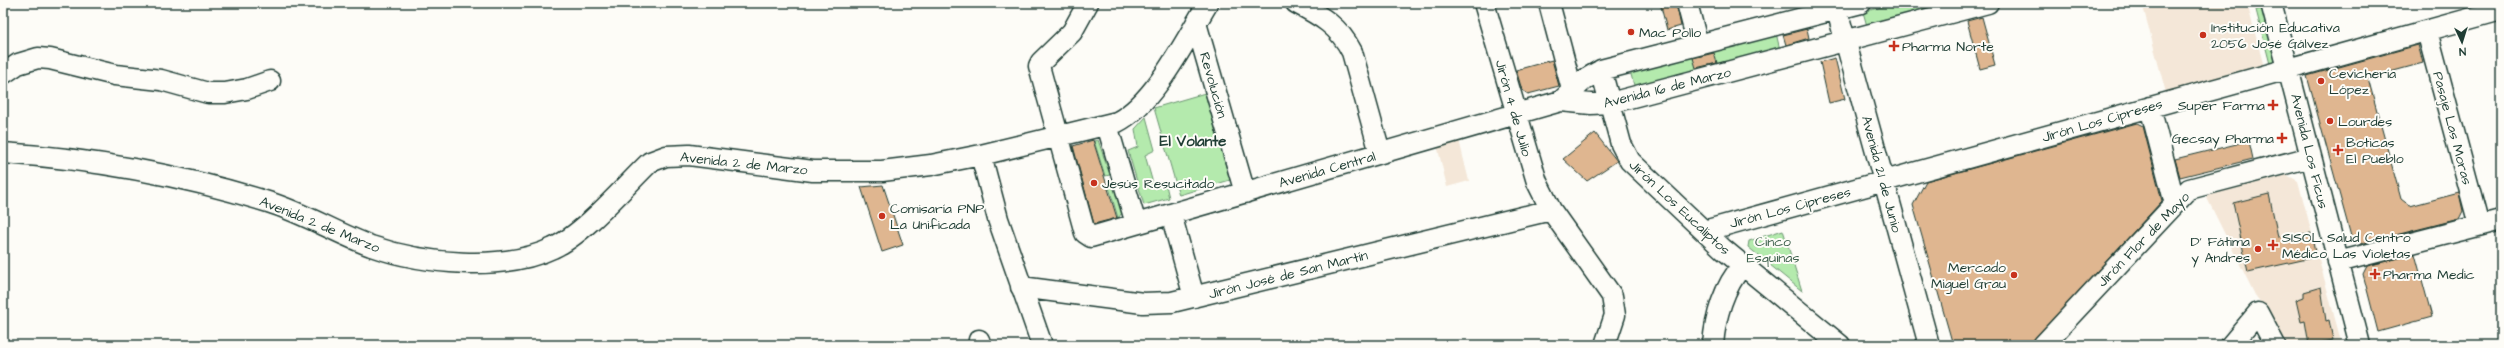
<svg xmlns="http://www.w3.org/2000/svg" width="2504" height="348" viewBox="0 0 2504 348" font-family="'Architects Daughter',sans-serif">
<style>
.built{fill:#f4e7d8}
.green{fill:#b4eaad;stroke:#6a9470}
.building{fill:#dfb690;stroke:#1f3d34}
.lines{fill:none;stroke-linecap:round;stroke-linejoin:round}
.minor-casing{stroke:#1f3d34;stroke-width:23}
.minor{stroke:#fdfcf7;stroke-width:20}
.poi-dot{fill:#c8321e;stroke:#fdfcf7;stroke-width:1.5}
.labels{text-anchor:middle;stroke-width:4;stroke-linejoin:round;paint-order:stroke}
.poi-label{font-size:14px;fill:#1f3d34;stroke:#fdfcf7;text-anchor:start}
.street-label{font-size:14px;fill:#1f3d34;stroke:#fdfcf7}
.park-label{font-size:14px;fill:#3d604c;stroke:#fdfcf7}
.neighbourhood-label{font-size:15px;font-weight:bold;fill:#1f3d34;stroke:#fdfcf7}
</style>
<rect width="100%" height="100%" fill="#fdfcf7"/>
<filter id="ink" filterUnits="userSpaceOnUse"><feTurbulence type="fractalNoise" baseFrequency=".025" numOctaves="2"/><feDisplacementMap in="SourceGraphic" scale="8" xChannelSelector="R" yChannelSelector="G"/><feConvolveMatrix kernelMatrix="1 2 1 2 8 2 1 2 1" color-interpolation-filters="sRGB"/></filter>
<g filter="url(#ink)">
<path class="built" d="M2142,3H2247L2264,67L2166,93Z
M1459,140L1469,181L1447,187L1437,145Z
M2287,175L2298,181L2342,345H2285L2267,311L2255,295L2206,196Z"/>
<path class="green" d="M1896,3H1953L1867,26L1863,12Z
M2262,9L2277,63L2270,64L2256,10Z
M1776,33L1780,50L1635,89L1630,71Z
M1205,93L1230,180L1179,195L1154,108Z
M1146,117L1155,150L1145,155L1154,187L1166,185L1169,198L1144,205L1128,151L1138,147L1135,129Z
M1098,140L1110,175L1105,176L1094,141Z
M1113,183L1122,213L1118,218L1108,184Z
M1783,230L1802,291L1748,247L1749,241Z"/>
<path class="building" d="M1660,3H1676L1681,26L1667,30Z
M1982,17L1995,65L1980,69L1967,21Z
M1807,29L1809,38L1786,45L1783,35Z
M2418,45L2423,63L2368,78L2401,199L2410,206L2459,193L2463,211L2459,219L2360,244L2352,240L2307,76Z
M1714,53L1717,63L1696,68L1693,58Z
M1835,58L1845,99L1829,103L1820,62Z
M1552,60L1559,86L1528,94L1522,90L1516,70Z
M2137,123L2143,126L2162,201L2029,345H1953L1913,205L1926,181Z
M1595,133L1617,161L1587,181L1563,159Z
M1093,140L1117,218L1094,224L1073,146Z
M2249,141L2253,159L2180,177L2175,159Z
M883,185L903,245L882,252L861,187Z
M2269,194L2278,237L2311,233L2316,257L2248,272L2233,203Z
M2415,254L2432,317L2378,332L2363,274L2367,266Z
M2321,287L2326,321L2329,320L2333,340L2309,345L2305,321L2301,322L2296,300L2304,297V292Z"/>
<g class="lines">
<g class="minor-casing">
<path id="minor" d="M1088,3L1072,32L1041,62L1039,66L1085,233L1091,237L1561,101L1591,104L1610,103L1988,3
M1296,3C1321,16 1339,26 1352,52L1380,153
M1484,3L1537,182L1551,210L1612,296L1615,315L1605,345
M1549,3L1575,101
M1687,3L1698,45
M1835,3L1929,345
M2271,3L2360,345
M1196,23L1245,193
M2427,31L2479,225
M1601,70L1621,144L1630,161L1723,249L1840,345
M3,74L18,64L38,58L50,59L115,75L161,80L208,93H225L247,89L270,81
M1561,101L1584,80L1601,70L1861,3
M2150,107L2175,204
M1107,125L1136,224
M3,153C92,159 182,175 268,202C304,213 336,233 371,246C423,264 503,272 553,248C584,234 624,187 650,162L666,156L689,155L813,171H882L931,165L981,155L1117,122C1155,103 1186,39 1208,3
M981,155L998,219L1042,345
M1171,214L1194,297
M1704,231L2501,10
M2338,262L2501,220
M1021,287L1143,303L1172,302L1551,210
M979,340L981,345
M1713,345C1715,317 1724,286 1743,265
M2043,345L2189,189L2311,157
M2231,345L2258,313L2275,345"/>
</g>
<use href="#minor" class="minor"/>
</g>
</g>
<g class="poi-dot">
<circle cx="1631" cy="32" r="4"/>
<circle cx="2203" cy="35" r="4"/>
<path d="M1892 40h4v4h4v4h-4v4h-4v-4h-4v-4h4z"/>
<circle cx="2321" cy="81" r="4"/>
<path d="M2271 99h4v4h4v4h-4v4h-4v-4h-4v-4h4z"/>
<circle cx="2330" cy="121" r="4"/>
<path d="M2280 132h4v4h4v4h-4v4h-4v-4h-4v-4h4z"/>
<path d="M2336 144h4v4h4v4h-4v4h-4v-4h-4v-4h4z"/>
<circle cx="1094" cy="183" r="4"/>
<circle cx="882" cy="216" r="4"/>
<path d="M2271 239h4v4h4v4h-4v4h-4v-4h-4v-4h4z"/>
<circle cx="2258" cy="249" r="4"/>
<path d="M2373 268h4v4h4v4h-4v4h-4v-4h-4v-4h4z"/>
<circle cx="2014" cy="275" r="4"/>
</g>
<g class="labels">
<g class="poi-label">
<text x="2211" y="32">Institución Educativa<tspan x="2211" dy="16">2056 José Gálvez</tspan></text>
<text x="1639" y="37">Mac Pollo</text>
<text x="1902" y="51">Pharma Norte</text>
<text x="2329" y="78">Cevichería<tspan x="2329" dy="16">López</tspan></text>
<text x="2265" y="110" text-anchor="end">Super Farma</text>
<text x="2338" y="126">Lourdes</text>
<text x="2274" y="143" text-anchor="end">Gecsay Pharma</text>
<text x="2346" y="147">Boticas<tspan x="2346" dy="16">El Pueblo</tspan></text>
<text x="1102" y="188">Jesús Resucitado</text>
<text x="890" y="213">Comisaría PNP<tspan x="890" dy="16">La Unificada</tspan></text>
<text x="2282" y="242">SISOL Salud Centro<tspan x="2282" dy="16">Médico Las Violetas</tspan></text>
<text x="2250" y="246" text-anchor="end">D' Fátima<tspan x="2250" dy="16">y Andres</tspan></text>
<text x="2006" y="272" text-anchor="end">Mercado<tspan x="2006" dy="16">Miguel Grau</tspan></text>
<text x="2383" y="279">Pharma Medic</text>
</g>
<g class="street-label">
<text transform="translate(1214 85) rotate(74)" y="5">Revolución</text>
<text transform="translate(1667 87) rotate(-14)" y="5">Avenida 16 de Marzo</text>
<text transform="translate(1514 108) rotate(74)" y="5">Jirón 4 de Julio</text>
<text transform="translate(2102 120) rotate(-16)" y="5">Jirón Los Cipreses</text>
<text transform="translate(2453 128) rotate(75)" y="5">Pasaje Las Moras</text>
<text transform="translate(2310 151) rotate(76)" y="5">Avenida Los Ficus</text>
<text transform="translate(744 163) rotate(6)" y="5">Avenida 2 de Marzo</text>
<text transform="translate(1327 169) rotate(-16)" y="5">Avenida Central</text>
<text transform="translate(1882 174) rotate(75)" y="5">Avenida 21 de Junio</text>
<text transform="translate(1680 207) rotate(43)" y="5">Jirón Los Eucaliptos</text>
<text transform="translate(1790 207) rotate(-15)" y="5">Jirón Los Cipreses</text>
<text transform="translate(320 224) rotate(22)" y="5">Avenida 2 de Marzo</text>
<text transform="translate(2143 239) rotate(-46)" y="5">Jirón Flor de Mayo</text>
<text transform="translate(1288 274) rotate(-14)" y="5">Jirón José de San Martín</text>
</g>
<g class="park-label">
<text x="1773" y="246">Cinco<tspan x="1773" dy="16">Esquinas</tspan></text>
</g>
<g class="neighbourhood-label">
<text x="1193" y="146">El Volante</text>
</g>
</g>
<rect width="2504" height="348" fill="none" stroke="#fdfcf7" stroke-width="16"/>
<rect x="8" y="8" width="2488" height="332" fill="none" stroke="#1f3d34" stroke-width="1.5" filter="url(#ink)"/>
<g transform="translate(2462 42) rotate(176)" stroke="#fdfcf7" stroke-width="3" paint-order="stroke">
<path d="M0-3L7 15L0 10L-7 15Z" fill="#1f3d34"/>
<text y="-6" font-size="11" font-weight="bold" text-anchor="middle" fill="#1f3d34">N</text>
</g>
</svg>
